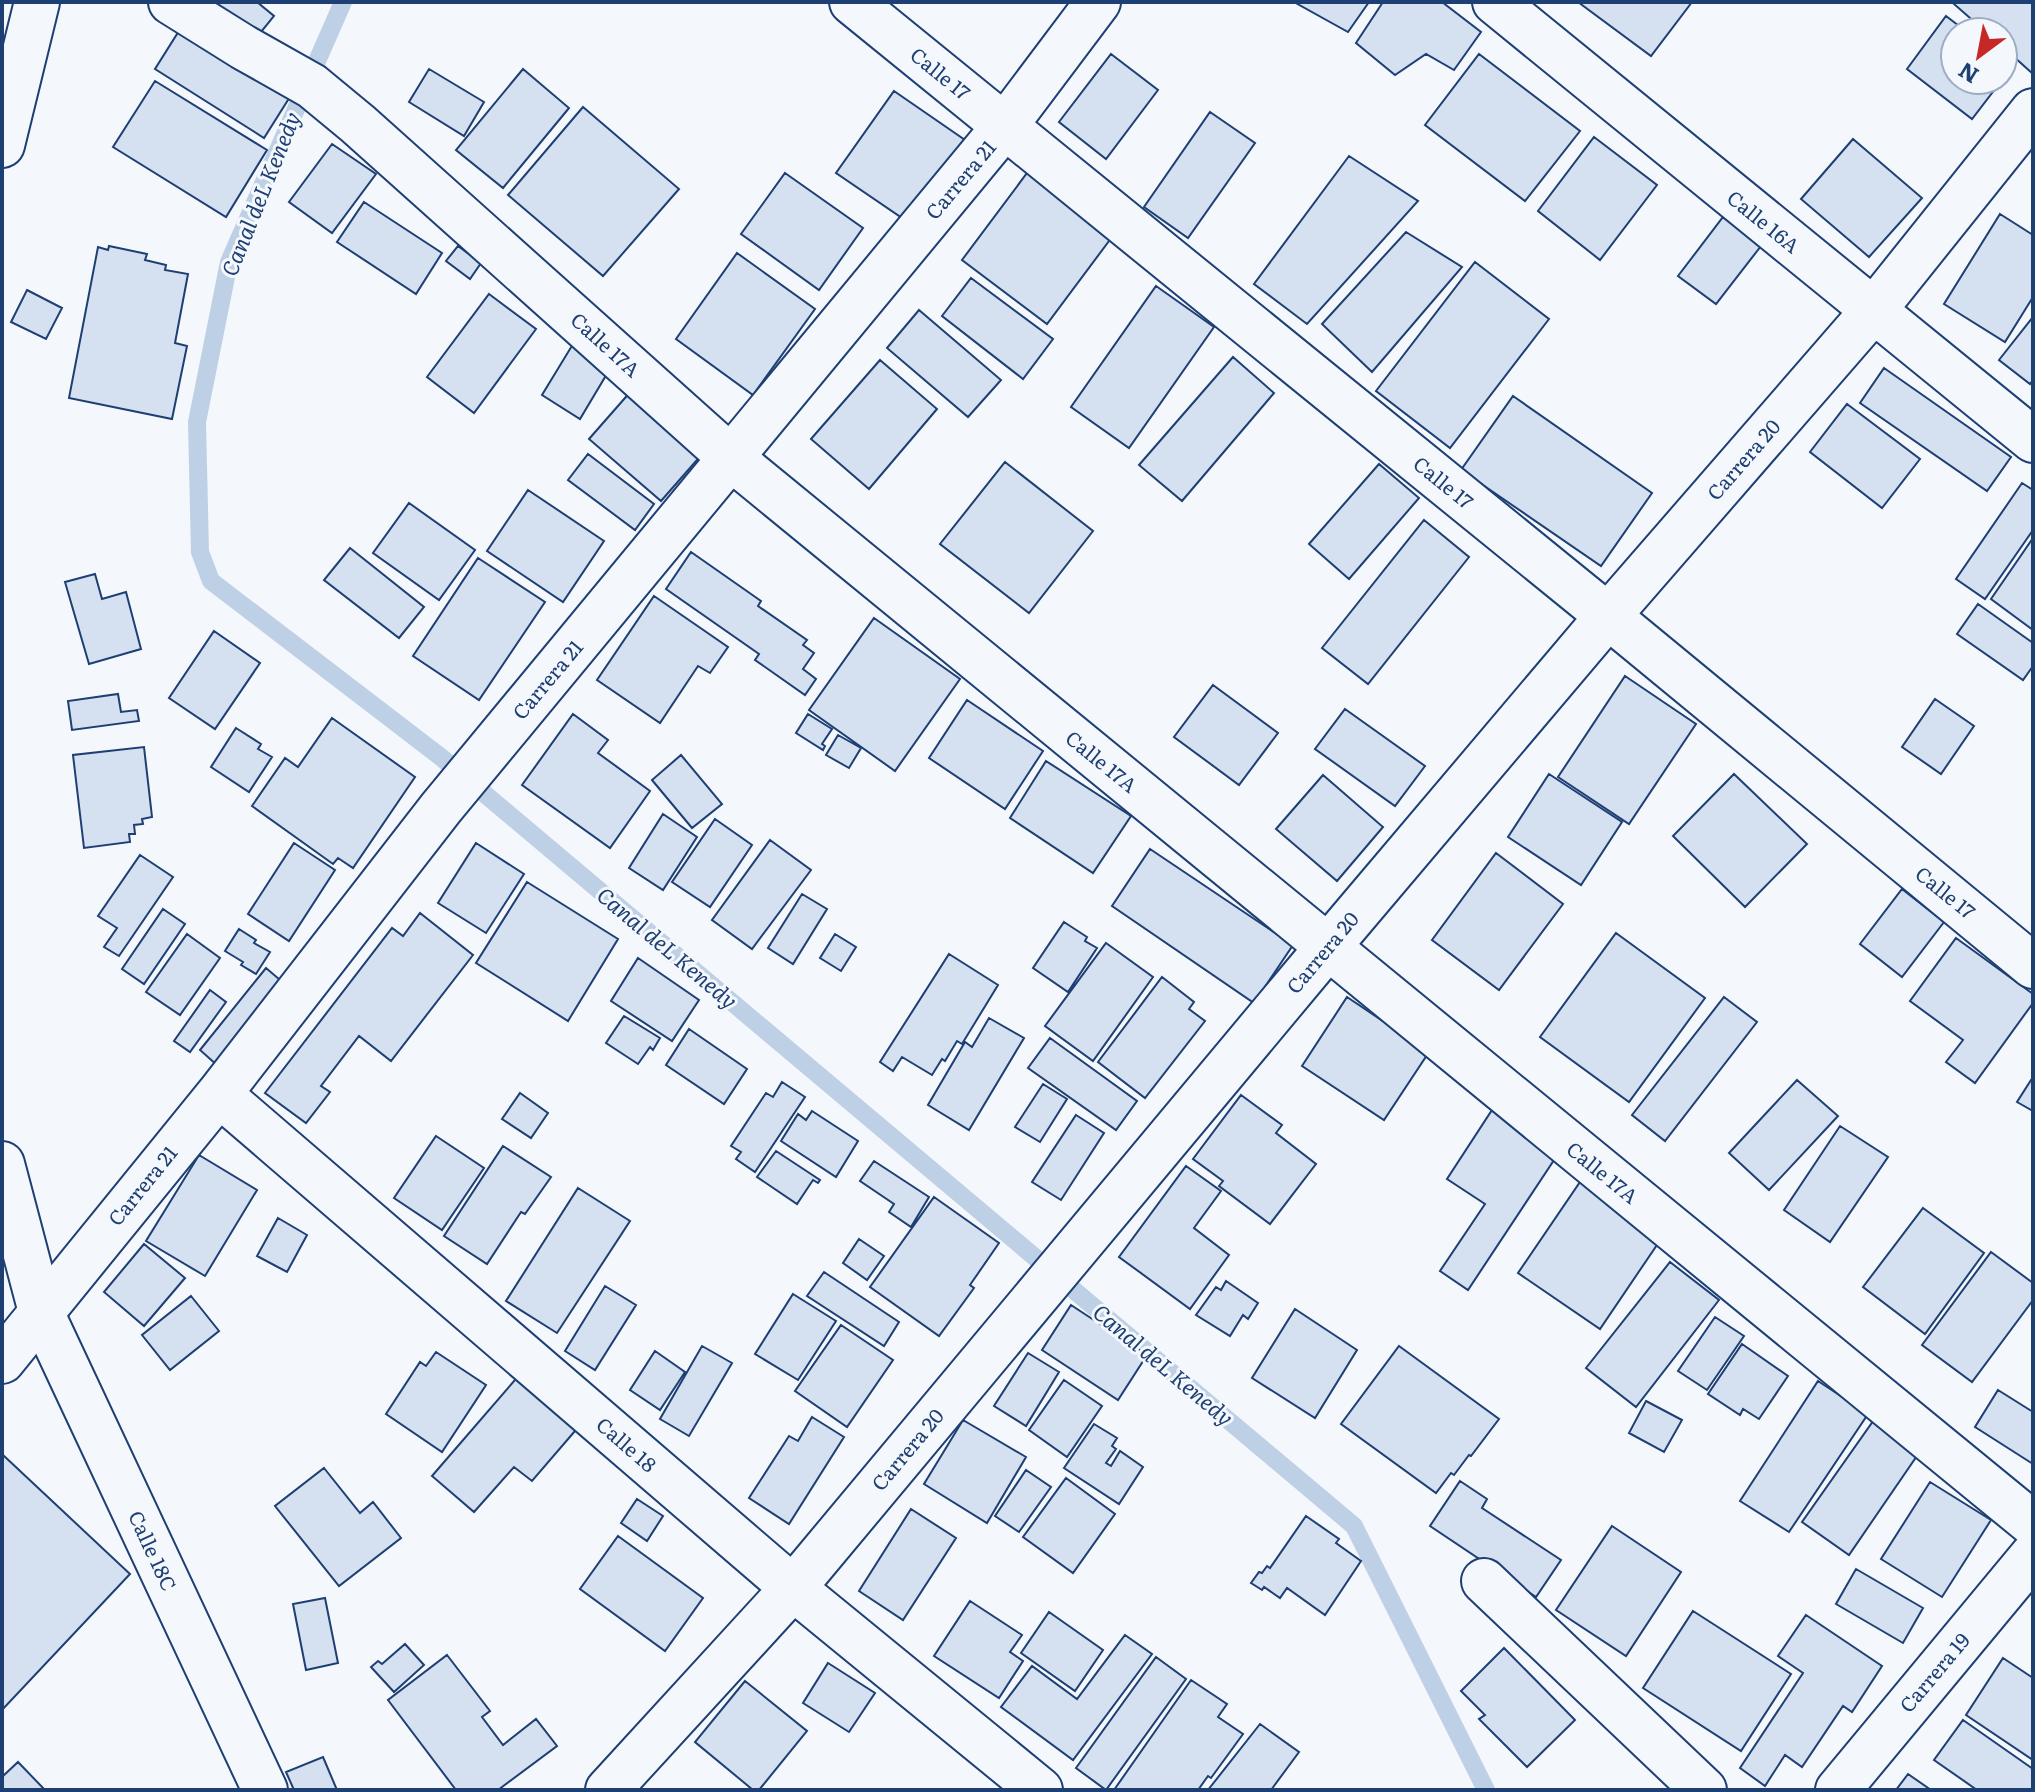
<svg xmlns="http://www.w3.org/2000/svg" width="2035" height="1792" viewBox="0 0 2035 1792" font-family="Literata,serif">
<style>
.lines{fill:none;stroke-linecap:round;stroke-linejoin:round}
.stream{stroke:#bed0e5;stroke-width:18}
.building{fill:#d5e0f0;stroke:#1d3f73;stroke-width:2}
.street-casing{stroke:#1d3f73;stroke-width:48}
.secondary-casing{stroke:#1d3f73;stroke-width:48}
.street{stroke:#f4f7fb;stroke-width:44}
.secondary{stroke:#f4f7fb;stroke-width:44}
.labels{text-anchor:middle;stroke-width:6;stroke-linejoin:round;paint-order:stroke}
.street-label{font-size:20px;fill:#1d3f73;stroke:#f4f7fb}
.water-label{font-size:22px;font-style:italic;fill:#1d3f73;stroke:#f4f7fb}
</style>
<rect width="100%" height="100%" fill="#f4f7fb"/>
<g class="lines">
<path class="stream" d="M343,2L229,262L197,422L200,552L211,581L442,758L1354,1526L1486,1790"/>
</g>
<path class="building" d="M209,2H257L274,16L248,48Z
M1294,2H1369L1348,32Z
M1383,2H1442L1481,32L1454,70L1426,54L1395,75L1356,43Z
M1578,2H1692L1651,56Z
M1956,2H2033V74L2003,47V32H1986L1954,4Z
M1946,16L1967,32H1955V80H2002L1972,119L1907,69Z
M184,23L293,92L264,138L155,69Z
M1111,54L1158,90L1106,159L1059,122Z
M1479,54L1580,131L1525,201L1425,125Z
M429,69L484,102L464,136L409,102Z
M523,69L569,108L503,188L456,150Z
M155,81L267,150L226,217L113,147Z
M894,91L965,140L908,222L836,173Z
M583,107L679,189L603,276L508,195Z
M1210,112L1255,143L1188,238L1144,207Z
M1594,137L1657,185L1600,260L1538,211Z
M1853,139L1922,198L1869,257L1801,199Z
M332,144L376,174L332,233L289,202Z
M1349,156L1418,201L1307,324L1254,284Z
M785,173L863,228L819,290L741,234Z
M1027,173L1112,237L1047,324L962,260Z
M364,202L442,253L416,294L337,242Z
M2000,214L2033,235V297L2005,342L1944,304Z
M1723,217L1761,246L1716,304L1678,276Z
M1406,232L1462,267L1372,372L1322,324Z
M109,246L147,254L145,260L166,265L165,270L188,274L175,343L187,346L172,419L69,398L98,247L108,250Z
M458,246L481,263L470,279L446,261Z
M737,253L815,309L753,395L676,339Z
M1475,262L1549,319L1450,448L1376,391Z
M971,278L1053,339L1023,379L942,316Z
M1156,286L1214,327L1129,448L1071,407Z
M27,290L62,308L46,339L11,322Z
M489,294L536,329L474,413L427,377Z
M919,310L1001,380L968,417L887,348Z
M2033,317V380L2030,384L1999,360Z
M573,344L611,367L580,419L542,395Z
M1233,357L1274,393L1182,501L1139,465Z
M880,360L937,409L869,489L811,439Z
M1884,368L2011,457L1987,491L1860,403Z
M632,390L704,452L661,501L589,439Z
M1513,396L1652,493L1601,566L1461,470Z
M1847,404L1920,459L1882,508L1810,452Z
M588,454L654,504L635,530L568,480Z
M1005,462L1093,531L1029,613L940,544Z
M1379,464L1419,498L1349,579L1309,544Z
M2022,483L2033,490V530L1985,599L1956,579Z
M528,490L604,541L563,602L487,551Z
M409,503L475,550L439,600L373,553Z
M1424,520L1469,557L1368,684L1322,648Z
M2033,538V630L1991,599Z
M350,548L424,607L399,638L324,580Z
M691,552L761,601L758,606L807,640L803,645L814,653L803,669L816,679L805,695L755,660L759,654L666,589Z
M478,558L545,602L479,700L413,656Z
M95,574L102,599L126,592L141,649L89,664L65,582Z
M654,596L728,647L710,673L698,666L660,723L597,680Z
M1978,604L2033,643V666L2023,680L1957,634Z
M874,618L960,679L895,771L809,710Z
M214,631L260,663L215,729L169,698Z
M1625,676L1696,724L1629,824L1558,777Z
M1213,685L1278,733L1239,785L1174,737Z
M118,694L121,712L137,710L139,721L72,730L68,701Z
M1935,699L1974,726L1941,774L1902,747Z
M967,700L1043,751L1005,809L929,758Z
M1345,709L1425,766L1395,806L1315,749Z
M573,714L608,740L598,753L650,791L610,848L522,785Z
M808,714L832,729L822,744L825,746L823,750L796,733Z
M332,718L415,777L353,868L338,858L333,864L252,806L285,758L298,767Z
M236,728L261,744L258,749L272,757L249,792L211,767Z
M838,735L861,748L849,768L826,755Z
M144,747L152,817L142,819L143,824L134,825L135,834H129L130,842L84,848L73,755Z
M681,755L722,804L692,828L652,780Z
M1046,761L1131,816L1093,873L1010,818Z
M1549,774L1622,822L1581,885L1508,837Z
M1734,774L1807,844L1745,907L1673,836Z
M1323,775L1383,827L1337,881L1276,829Z
M663,814L697,837L663,890L629,868Z
M715,819L752,845L710,907L672,882Z
M770,840L811,870L752,949L712,920Z
M294,843L335,870L289,941L248,914Z
M476,843L524,874L486,933L438,903Z
M1150,849L1293,945L1254,1003L1112,906Z
M1496,853L1563,904L1499,990L1432,940Z
M140,855L173,877L119,956L104,947L117,928L98,916Z
M527,882L618,939L568,1021L476,963Z
M1902,889L1944,922L1902,977L1860,944Z
M802,894L827,909L793,964L768,948Z
M163,909L185,924L144,984L122,969Z
M420,913L473,955L391,1061L359,1036L321,1086L330,1092L306,1123L265,1093L392,928L403,936Z
M1064,922L1087,937L1085,941L1097,948L1068,992L1033,968Z
M239,929L256,940L254,943L270,952L256,974L241,965L243,962L225,951Z
M1616,933L1705,998L1629,1102L1540,1037Z
M187,934L220,958L180,1015L146,992Z
M835,934L856,947L841,971L820,958Z
M1956,938L2033,994V1003L1975,1083L1946,1062L1963,1040L1910,1001Z
M1106,943L1153,977L1093,1061L1045,1026Z
M949,954L998,985L962,1044L957,1041L945,1061L942,1059L932,1075L902,1057L893,1071L880,1062Z
M638,958L699,1000L672,1041L611,1001Z
M266,968L286,985L218,1066L200,1050Z
M1162,977L1194,1002L1189,1009L1205,1021L1145,1098L1098,1062Z
M210,990L226,1002L190,1052L174,1041Z
M1347,997L1429,1052L1384,1120L1302,1066Z
M1724,997L1757,1022L1665,1141L1632,1115Z
M624,1016L660,1038L653,1050L650,1047L638,1064L606,1043Z
M989,1018L1024,1038L969,1130L928,1105L965,1042L972,1047Z
M689,1029L747,1069L724,1104L666,1065Z
M1050,1038L1137,1101L1116,1130L1028,1068Z
M2033,1077V1111L2017,1102Z
M1797,1080L1838,1116L1769,1190L1729,1153Z
M782,1082L805,1097L755,1172L736,1159L741,1152L731,1146L766,1093L773,1097Z
M1043,1084L1067,1099L1040,1142L1015,1127Z
M520,1093L548,1113L531,1138L502,1119Z
M1241,1095L1282,1125L1276,1133L1316,1164L1270,1224L1219,1186L1223,1181L1193,1159Z
M1492,1110L1558,1154L1468,1290L1440,1271L1485,1204L1447,1179Z
M812,1111L858,1141L836,1177L781,1141L798,1114L806,1120Z
M1076,1115L1104,1133L1061,1200L1032,1182Z
M1840,1126L1888,1157L1830,1242L1784,1210Z
M436,1136L484,1168L442,1230L394,1198Z
M503,1146L551,1177L525,1214L521,1212L487,1264L444,1236Z
M776,1151L820,1180L818,1183L813,1180L797,1204L757,1177Z
M199,1155L257,1190L205,1276L146,1241Z
M874,1161L929,1197L911,1227L889,1212L894,1204L860,1181Z
M1186,1166L1221,1191L1194,1228L1229,1255L1190,1309L1119,1257Z
M1580,1182L1661,1239L1600,1329L1518,1273Z
M578,1188L630,1221L557,1333L506,1301Z
M934,1197L999,1243L970,1285L974,1288L939,1336L870,1287Z
M1923,1208L1984,1253L1925,1334L1863,1287Z
M278,1218L307,1235L287,1272L257,1256Z
M859,1239L884,1256L867,1280L843,1263Z
M144,1244L185,1278L144,1326L104,1292Z
M1991,1252L2033,1283V1300L1972,1382L1922,1345Z
M1670,1262L1719,1300L1636,1407L1586,1368Z
M824,1272L899,1322L884,1346L807,1296Z
M1226,1281L1258,1303L1248,1319L1243,1315L1230,1336L1196,1315L1216,1287L1221,1290Z
M605,1286L636,1305L595,1370L565,1351Z
M793,1294L836,1321L798,1380L755,1354Z
M191,1296L219,1331L170,1370L142,1335Z
M1071,1305L1147,1355L1118,1400L1042,1350Z
M1295,1309L1357,1350L1315,1418L1252,1378Z
M1715,1317L1744,1336L1707,1390L1678,1371Z
M841,1325L893,1360L847,1427L795,1391Z
M1742,1344L1788,1376L1759,1419L1743,1409L1740,1415L1708,1394Z
M702,1346L732,1363L689,1436L660,1419Z
M1399,1346L1499,1419L1471,1456L1469,1455L1454,1475L1451,1473L1436,1493L1341,1424Z
M655,1351L685,1372L660,1410L630,1390Z
M436,1352L486,1385L442,1452L386,1414L420,1362L426,1366Z
M1028,1353L1059,1372L1026,1426L994,1406Z
M521,1373L581,1424L532,1481L514,1467L474,1512L432,1476Z
M1064,1380L1102,1406L1067,1457L1029,1430Z
M1818,1381L1868,1414L1789,1532L1740,1501Z
M1998,1390L2033,1412V1464L1975,1427Z
M1646,1401L1682,1420L1664,1452L1629,1433Z
M812,1417L844,1437L789,1524L749,1498L789,1436L798,1441Z
M1876,1417L1921,1450L1849,1555L1802,1522Z
M963,1420L1026,1457L987,1523L924,1484Z
M1094,1424L1117,1438L1112,1446L1116,1449L1106,1463L1111,1466L1120,1451L1143,1467L1119,1504L1064,1468Z
M3,1455L130,1574L2,1710V1456Z
M324,1468L360,1513L373,1502L401,1538L339,1586L275,1506Z
M1026,1470L1051,1487L1019,1532L995,1516Z
M1066,1478L1115,1514L1073,1573L1023,1537Z
M1460,1481L1487,1499L1482,1508L1561,1560L1536,1597L1430,1526Z
M1930,1482L1991,1520L1942,1597L1881,1559Z
M637,1499L663,1516L647,1541L621,1523Z
M911,1509L956,1538L903,1620L859,1591Z
M1306,1516L1339,1539L1336,1543L1361,1561L1325,1615L1287,1588L1280,1598L1264,1587L1262,1590L1251,1583L1259,1572L1262,1573L1267,1566L1270,1568Z
M1612,1526L1681,1572L1626,1656L1556,1610Z
M618,1536L703,1598L665,1651L580,1589Z
M1856,1569L1923,1608L1903,1643L1836,1604Z
M325,1598L338,1663L306,1670L293,1604Z
M970,1601L1022,1635L1010,1652L1023,1661L999,1698L934,1656Z
M1693,1611L1791,1674L1741,1751L1643,1688Z
M1049,1612L1103,1650L1075,1691L1021,1653Z
M1806,1615L1882,1666L1852,1712L1843,1706L1802,1767L1785,1755L1765,1786L1740,1768L1803,1673L1778,1656Z
M1125,1635L1152,1654L1073,1760L1001,1707L1032,1666L1077,1699Z
M405,1644L424,1665L394,1692L371,1667L378,1661L382,1664Z
M1504,1648L1575,1720L1527,1767L1479,1719L1485,1715L1461,1691Z
M447,1655L490,1711L482,1717L503,1745L536,1719L557,1746L498,1790H456L388,1700Z
M1156,1657L1186,1679L1106,1790L1076,1768Z
M2003,1658L2033,1678V1760L1966,1715Z
M828,1663L875,1693L849,1732L803,1703Z
M1191,1680L1227,1704L1218,1717L1243,1734L1211,1778L1208,1776L1198,1790H1114Z
M745,1681L807,1731L759,1790H753L695,1742Z
M1963,1720L2033,1769V1790H1977L1934,1760Z
M1260,1724L1299,1752L1271,1790H1208Z
M323,1757L337,1790H294L286,1772Z
M18,1762L45,1790H2V1777Z
M1908,1774L1931,1790H1896Z"/>
<g class="lines">
<g class="street-casing">
<path id="street" d="M171,2L243,47L312,86L358,124L731,458L2033,1524
M852,2L1608,616L2033,966
M1495,2L2033,440
M219,1094L793,1588L1040,1790
M2,1361L219,1094L441,808L1004,127L1098,2
M1484,1581L1704,1790
M608,1790L793,1588L1327,948L1608,616L1873,311L2033,111
M1838,1790L2033,1555"/>
</g>
<g class="secondary-casing">
<path id="secondary" d="M2,145L37,2
M2,1164L41,1312L265,1790"/>
</g>
<use href="#street" class="street"/>
<use href="#secondary" class="secondary"/>
</g>
<g class="labels">
<g class="street-label">
<text transform="translate(940 74) rotate(39)" y="7">Calle 17</text>
<text transform="translate(961 180) rotate(-50)" y="7">Carrera 21</text>
<text transform="translate(1763 222) rotate(39)" y="7">Calle 16A</text>
<text transform="translate(605 345) rotate(42)" y="7">Calle 17A</text>
<text transform="translate(1744 460) rotate(-49)" y="7">Carrera 20</text>
<text transform="translate(1443 483) rotate(39)" y="7">Calle 17</text>
<text transform="translate(548 680) rotate(-50)" y="7">Carrera 21</text>
<text transform="translate(1101 762) rotate(39)" y="7">Calle 17A</text>
<text transform="translate(1945 893) rotate(39)" y="7">Calle 17</text>
<text transform="translate(1323 953) rotate(-50)" y="7">Carrera 20</text>
<text transform="translate(1602 1173) rotate(39)" y="7">Calle 17A</text>
<text transform="translate(143 1186) rotate(-51)" y="7">Carrera 21</text>
<text transform="translate(626 1445) rotate(41)" y="7">Calle 18</text>
<text transform="translate(908 1450) rotate(-50)" y="7">Carrera 20</text>
<text transform="translate(152 1551) rotate(65)" y="7">Calle 18C</text>
<text transform="translate(1935 1673) rotate(-50)" y="7">Carrera 19</text>
</g>
<g class="water-label">
<text transform="translate(261 194) rotate(-68)" y="8">Canal deL Kenedy</text>
<text transform="translate(667 948) rotate(40)" y="8">Canal deL Kenedy</text>
<text transform="translate(1163 1365) rotate(40)" y="8">Canal deL Kenedy</text>
</g>
</g>
<rect width="2035" height="1792" fill="none" stroke="#1d3f73" stroke-width="8"/>
<g transform="translate(1979 56) rotate(212)"><circle r="38" fill="#f4f7fb" stroke="#9eadc5" stroke-width="2"/>
<path d="M0-6L14 30L0 20L-14 30Z" fill="#c62828"/>
<text y="-12" font-size="22" font-weight="bold" text-anchor="middle" fill="#1d3f73">N</text>
</g>
</svg>
